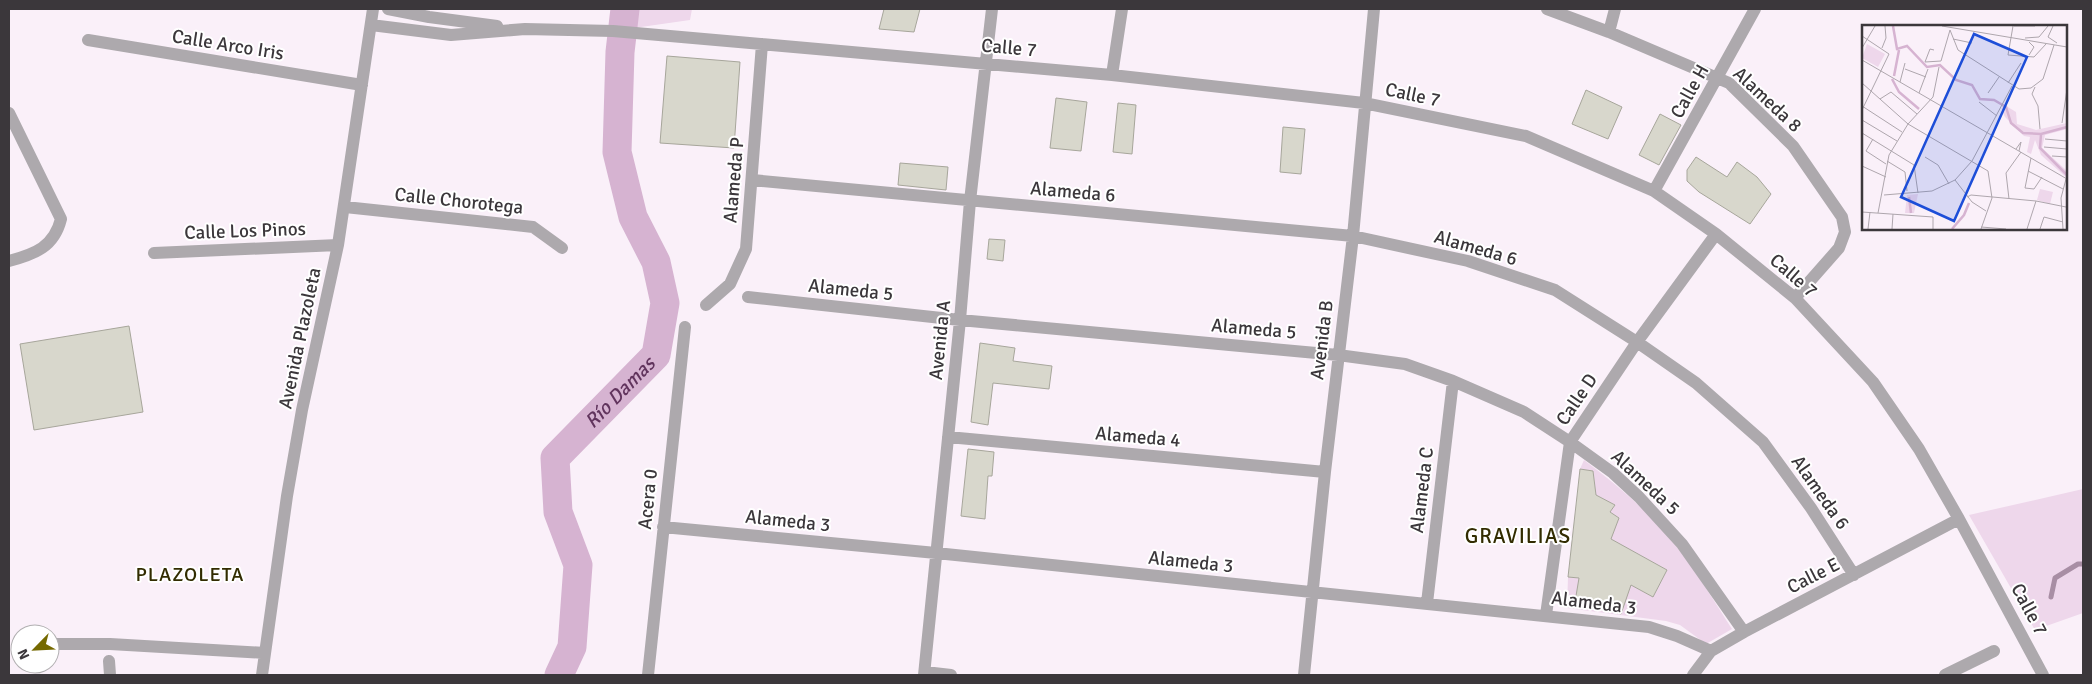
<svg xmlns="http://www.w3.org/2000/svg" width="2092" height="684" viewBox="0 0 2092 684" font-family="Signika,sans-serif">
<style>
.green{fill:#eed7eb}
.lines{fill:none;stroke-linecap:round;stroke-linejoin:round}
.stream{stroke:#a88ea4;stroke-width:5}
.river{stroke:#d6b3d1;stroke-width:29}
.building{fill:#d8d7cc;stroke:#a7a69b}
.minor{stroke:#ada9ad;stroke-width:12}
.labels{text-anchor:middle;stroke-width:4;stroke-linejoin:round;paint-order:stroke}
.street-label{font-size:19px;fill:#3b373b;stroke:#fff}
.water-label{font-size:20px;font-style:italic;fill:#61345d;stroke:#fff}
.neighbourhood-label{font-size:20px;letter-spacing:1px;fill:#322c01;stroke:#fff}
.quarter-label{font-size:21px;letter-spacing:1px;fill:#322c01;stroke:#fff}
.inset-river{fill:none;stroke:#d6b3d1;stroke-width:2.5}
.inset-road{fill:none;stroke:#aea6ad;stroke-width:1}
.view{fill:#1d4ed8;fill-opacity:0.15;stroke:#1d4ed8;stroke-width:2.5}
.inset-edge{fill:none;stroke:#3b373b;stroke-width:2.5}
</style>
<rect width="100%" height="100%" fill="#faf0f9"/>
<path class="green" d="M616,9H692L690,20L613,31Z
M1584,460C1620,487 1657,518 1683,555C1701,579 1716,604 1732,629L1706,644L1680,625L1666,621L1567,608L1568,577L1631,585L1653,597L1667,570L1605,536L1612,524L1616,525L1619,518L1610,512L1615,505L1596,495L1593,471L1580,469Z
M2083,489V613L2035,630L1969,515Z"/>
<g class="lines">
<path class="stream" d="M2051,597L2055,578L2078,564H2083"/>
<path class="river" id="s1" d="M559,675L572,647L578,565L558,512L555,458L656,355L665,303L656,262L633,217L617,152L620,52L625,9"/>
</g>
<path class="building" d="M884,9H920L914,32L879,29Z
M667,56L740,62L734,148L660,143Z
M1586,90L1622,107L1608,139L1572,124Z
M1056,98L1087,102L1081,151L1050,148Z
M1118,103L1136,105L1132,154L1113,152Z
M1660,114L1681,125L1659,165L1639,155Z
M1283,127L1305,129L1301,174L1280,172Z
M1696,157L1727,177L1737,162L1757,177L1771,194L1750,224L1699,192L1687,181V170Z
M900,163L948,167L946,190L898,185Z
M989,239L1005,240L1003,261L987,259Z
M129,326L143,412L34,430L20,344Z
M980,343L1015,348L1013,361L1052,366L1049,389L993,383L988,425L971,422Z
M968,449L994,452L992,476H988L985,519L961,516Z
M1580,469L1593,471L1596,495L1615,505L1610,512L1619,518L1611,539L1667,570L1653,597L1631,585L1621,614L1575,602L1579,578L1568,577Z"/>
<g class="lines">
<path class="minor" d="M388,9L429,17L497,26
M1547,9L1609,32L1729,83L1793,146L1842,217L1845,232L1839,248L1795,298
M371,25L451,35L525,29L613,31L1112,75L1364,103L1526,136L1654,191L1716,234L1795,298L1873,382L1919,449L1959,519L2043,675
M1609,32L1615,9
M88,40L362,85
M1112,75L1122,9
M9,113L61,219C54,247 35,254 9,261
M752,180L1353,236L1468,261L1555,290L1637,342L1696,383L1763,442L1811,508L1854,575
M1654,191L1755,9
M345,207L533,227L562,248
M154,253L338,245
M748,297L960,320L1338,355L1405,364L1453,381L1524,412L1570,442L1613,473L1639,497L1682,544L1744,632
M706,305L730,284L746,249L762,44
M948,437L1325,472
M663,527L936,553L1649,627L1677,636L1711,651
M1427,603L1453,381
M1546,615L1570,442L1637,342L1716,234
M50,644H110L265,653
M109,661L110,675
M925,672L951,675
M262,675L287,496L302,410L338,245L373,9
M648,675L685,327
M924,675L960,320L970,201L992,9
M1304,675L1325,472L1353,236L1374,9
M1693,675L1711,651L1744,632L1959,519
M1945,675L1994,651"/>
</g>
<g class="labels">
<g class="street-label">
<text transform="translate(228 44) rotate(9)" y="7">Calle Arco Iris</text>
<text transform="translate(1009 47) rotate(5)" y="7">Calle 7</text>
<text transform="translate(1689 91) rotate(-61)" y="7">Calle H</text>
<text transform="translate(1413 94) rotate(12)" y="7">Calle 7</text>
<text transform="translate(1768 99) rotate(43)" y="7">Alameda 8</text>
<text transform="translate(733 180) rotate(-85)" y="7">Alameda P</text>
<text transform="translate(1073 191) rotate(5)" y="7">Alameda 6</text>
<text transform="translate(459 200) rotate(6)" y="7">Calle Chorotega</text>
<text transform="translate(245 230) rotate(-2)" y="7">Calle Los Pinos</text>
<text transform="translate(1476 247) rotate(16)" y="7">Alameda 6</text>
<text transform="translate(1794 275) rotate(41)" y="7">Calle 7</text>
<text transform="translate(851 289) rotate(6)" y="7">Alameda 5</text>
<text transform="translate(1254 328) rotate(5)" y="7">Alameda 5</text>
<text transform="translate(299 338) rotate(-78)" y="7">Avenida Plazoleta</text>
<text transform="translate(939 340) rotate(-84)" y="7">Avenida A</text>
<text transform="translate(1321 340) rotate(-83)" y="7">Avenida B</text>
<text transform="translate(1576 399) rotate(-56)" y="7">Calle D</text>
<text transform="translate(1138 436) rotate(5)" y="7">Alameda 4</text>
<text transform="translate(1646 482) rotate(43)" y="7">Alameda 5</text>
<text transform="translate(1421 490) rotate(-83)" y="7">Alameda C</text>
<text transform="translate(1821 492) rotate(55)" y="7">Alameda 6</text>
<text transform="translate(647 499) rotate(-84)" y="7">Acera 0</text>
<text transform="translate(788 520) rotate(6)" y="7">Alameda 3</text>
<text transform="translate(1191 561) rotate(6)" y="7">Alameda 3</text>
<text transform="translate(1813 575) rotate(-27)" y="7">Calle E</text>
<text transform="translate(1594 602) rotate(7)" y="7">Alameda 3</text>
<text transform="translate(2030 609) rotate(62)" y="7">Calle 7</text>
</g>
<g class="water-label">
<text dy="7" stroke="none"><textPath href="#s1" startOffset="316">Río Damas</textPath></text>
</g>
<g class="neighbourhood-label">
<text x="190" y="581">PLAZOLETA</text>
</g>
<g class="quarter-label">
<text x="1518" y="543">GRAVILIAS</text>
</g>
</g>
<g transform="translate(1862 25)">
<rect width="205" height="205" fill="#faf0f9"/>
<path d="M5,19L23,29L16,42L0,33ZM141,79L154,87L155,99L174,105L205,98V104L183,110L180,123L205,146V153L179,130L173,115L169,129L165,127L168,112L162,111L143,92L140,86ZM178,164L191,167L188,179L175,175ZM56,169L52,188H43L45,170Z" fill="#eed7eb"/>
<path class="inset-river" d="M31,1L35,24L45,21L65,42L78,40L94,55L110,60L118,74L132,75L144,82L149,98L161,108L179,109L205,102M32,51L37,25M30,54L37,67L57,84M179,109L178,123L205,150M47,172L49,188M90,204L102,190L107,178"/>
<path class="inset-road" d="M80,1L205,22M151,1L146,30L172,32L184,19M152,1H173M191,1L186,12L195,18M88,5L96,25L157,64L169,63L181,54L192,20M0,11L27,29L0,85M163,13L177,12L186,1M91,14L110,18M167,17L172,22L167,30M0,23L13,1M20,23L24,13L23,1M72,25L68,24L63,37L79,36L88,5M0,35L205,154M43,44L64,52M38,57L43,38M0,58L46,99L126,146L130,173L119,204M146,58L159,38M173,62L170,69L176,81L178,104M57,68L66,44M126,68L137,52M18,74L29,67L55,89M117,77L135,91M0,81L40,107M0,95L35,116M200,98L205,64M0,108L52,140L56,168M11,114L4,126L24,139M183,114L205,116M182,122L205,124M154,124L159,117L157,126M190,131L205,132M63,132L76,140L87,159M169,133L163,163L172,164L180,152M25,136L43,147L45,166M0,141L24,152M166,146L201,164M93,155L110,177L124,186M22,170L70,166L93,155L110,136L150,61M105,172L109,170L174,176L204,182M147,174L144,148L159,127M0,187L71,192V204M16,188L27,130L46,99L71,72L77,42M119,202L144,204M6,204L8,187M30,204L31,189M165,204L174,176M178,204L182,192L201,197M201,204L199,173L204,154"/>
<path class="view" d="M112,9L165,32L92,196L39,172Z"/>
<rect width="205" height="205" class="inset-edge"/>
</g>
<rect width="2092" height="684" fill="none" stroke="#3b373b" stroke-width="20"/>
<g transform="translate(35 649) rotate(246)"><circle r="24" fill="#ffffff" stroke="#b1afb1"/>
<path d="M0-4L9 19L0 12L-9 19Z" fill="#756900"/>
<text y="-8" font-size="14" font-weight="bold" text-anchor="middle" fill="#3b373b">N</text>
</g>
</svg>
